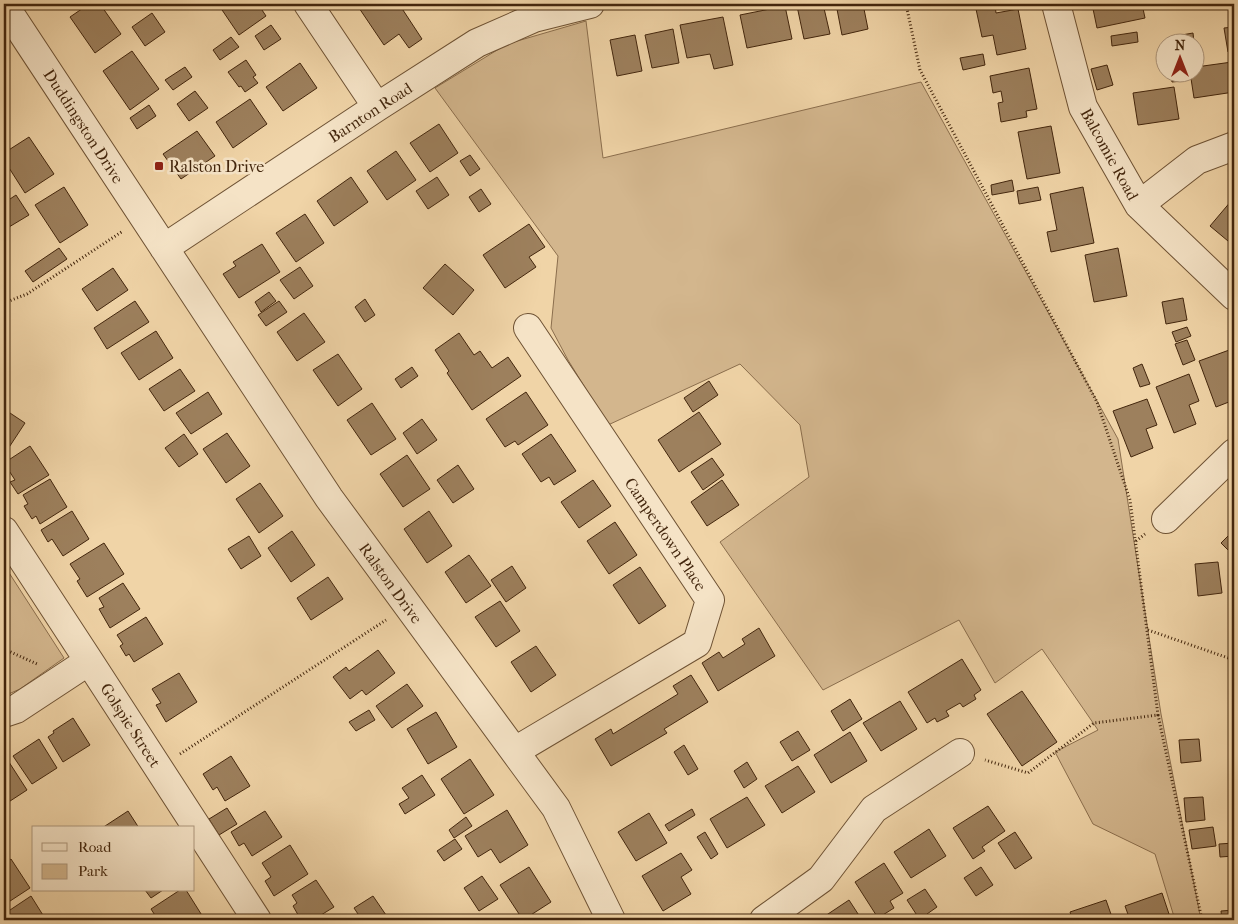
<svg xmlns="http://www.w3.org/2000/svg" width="1238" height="924" viewBox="0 0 1238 924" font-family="'IM FELL French Canon',serif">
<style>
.green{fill:#d3b68d;stroke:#8b6e4d}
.building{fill:#9d805d;stroke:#43260d}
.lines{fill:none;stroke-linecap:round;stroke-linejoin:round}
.street-casing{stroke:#6e5234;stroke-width:30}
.path{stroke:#43260d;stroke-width:3;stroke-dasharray:1 2.5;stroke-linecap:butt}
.street{stroke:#f5e3c6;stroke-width:28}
.poi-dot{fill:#8f2418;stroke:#f5e3c6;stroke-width:2}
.labels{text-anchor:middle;stroke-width:5;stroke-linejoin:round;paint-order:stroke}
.street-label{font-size:16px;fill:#43260d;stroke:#f5e3c6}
.poi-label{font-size:16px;fill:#43260d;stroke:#f5e3c6;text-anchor:start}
</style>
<rect width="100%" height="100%" fill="#f0d4a7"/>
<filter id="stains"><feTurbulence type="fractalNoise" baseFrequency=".004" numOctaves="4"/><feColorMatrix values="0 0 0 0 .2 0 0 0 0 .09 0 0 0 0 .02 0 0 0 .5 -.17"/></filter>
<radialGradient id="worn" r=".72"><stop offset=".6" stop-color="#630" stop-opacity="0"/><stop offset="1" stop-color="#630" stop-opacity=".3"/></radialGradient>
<path class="green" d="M586,21L603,158L921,82L1118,439L1161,714L1201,920H1175L1155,854L1093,824L1055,752L1098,730L1042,649L995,683L959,620L823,690L720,542L809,477L800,425L740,364L608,425L568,360L551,328L558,256L435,88L507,44Z
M4,565L64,658L20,689L4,696Z"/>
<path class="building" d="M89,4H100L121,34L95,53L70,17Z
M218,4H258L266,16L239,35Z
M359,4H399L422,39L409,48L399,34L384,45L357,5Z
M807,4H823L830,34L804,39L797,6Z
M836,4H863L868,29L842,35Z
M1092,4H1142L1145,18L1097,28Z
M995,5L996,13L1018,9L1026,49L997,55L993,35L982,37L976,9Z
M785,6L792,39L747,48L740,15Z
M152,13L165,32L145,46L132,27Z
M723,17L733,65L714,69L710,54L687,58L680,25Z
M271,25L281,39L264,50L255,36Z
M1234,27V51L1228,52L1224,28Z
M673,29L679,63L652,68L645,35Z
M1137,32L1138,42L1112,46L1111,36Z
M1193,33L1194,42H1177L1176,36Z
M635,35L642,71L617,76L610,40Z
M231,37L239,47L220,60L213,50Z
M132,51L159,89L130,110L103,71Z
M983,54L985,65L963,70L960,58Z
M246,60L256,75L253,77L258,83L245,92L241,86L239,87L228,72Z
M1232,62L1234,80V92L1194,98L1190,72H1196V67Z
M300,63L317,88L283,111L266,87Z
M1107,65L1113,85L1097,90L1091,69Z
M185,67L192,77L173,90L165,80Z
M1029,68L1037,109L1026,111L1027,117L1001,122L998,103L1003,102L1001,91L993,93L990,76Z
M1170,72H1181L1182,81L1172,82Z
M1174,87L1179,119L1138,125L1133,93Z
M195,91L208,108L189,121L177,104Z
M250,99L267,124L233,148L216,122Z
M149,105L156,116L137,129L130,118Z
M439,124L458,153L430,172L410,143Z
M1051,126L1060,173L1027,179L1018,132Z
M197,131L215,156L181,179L163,154Z
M29,137L54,174L25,193L4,160V153Z
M396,151L416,180L387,200L367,171Z
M470,155L480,169L470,176L460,161Z
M351,177L368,202L334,226L317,201Z
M437,177L449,195L428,209L416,191Z
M1012,180L1014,191L992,195L991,185Z
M64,187L88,225L60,243L35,205Z
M1038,187L1041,200L1019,204L1017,191Z
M1083,187L1094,243L1051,252L1047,232L1057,230L1050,194Z
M481,189L491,204L479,212L469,197Z
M16,195L29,215L9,227L4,219V203Z
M1232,200L1234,201V246L1210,226Z
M305,214L324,243L296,262L276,233Z
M529,224L545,247L529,257L536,267L505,288L483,255Z
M262,244L280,272L239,298L223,274L236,266L233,262Z
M59,248L67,259L33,282L25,271Z
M1118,248L1127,296L1094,302L1085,255Z
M445,264L474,290L453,315L423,288Z
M300,267L313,286L294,299L280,280Z
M113,268L128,290L97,311L82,289Z
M269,292L276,301L261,312L255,302Z
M1183,298L1187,320L1166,324L1162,302Z
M365,299L375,315L365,322L355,307Z
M135,301L149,322L107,349L94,328Z
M279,301L287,312L266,326L258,315Z
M304,313L325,342L297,361L277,332Z
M1187,327L1191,336L1176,342L1172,332Z
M156,331L173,358L139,380L121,353Z
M459,333L474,355L480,351L492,368L508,357L521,376L472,410L447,373L449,371L435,350Z
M1187,340L1195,360L1183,365L1175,344Z
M1232,349L1234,354V378L1232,379L1234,386V400L1216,407L1199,361Z
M338,354L362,389L338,406L313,370Z
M1142,364L1150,384L1140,387L1133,368Z
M412,367L418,376L401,388L395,379Z
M180,369L195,391L164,411L149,389Z
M1189,374L1199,401L1189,405L1196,424L1174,433L1156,387Z
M709,381L718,395L693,412L684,398Z
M208,392L222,414L191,434L176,413Z
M526,392L548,425L518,445L515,441L505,447L486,419Z
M1147,399L1157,425L1146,429L1153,448L1131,457L1113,411Z
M372,403L396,439L371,455L347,420Z
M4,409L25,423L4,455Z
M699,412L721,444L679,472L658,440Z
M422,419L437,440L417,454L403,433Z
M227,433L250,466L226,483L203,449Z
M184,434L198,454L179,467L165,448Z
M551,434L576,471L554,485L549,477L541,482L522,454Z
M30,446L49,475L18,494L10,482L15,480L4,463Z
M407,455L430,489L403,507L380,474Z
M712,458L724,475L703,490L691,472Z
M458,465L474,489L453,503L437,480Z
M50,479L67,507L40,524L36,516L32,519L24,506L28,504L23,495Z
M593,480L611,506L579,528L561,502Z
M722,480L739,505L707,526L691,502Z
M260,483L283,516L259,533L236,499Z
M72,511L89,539L63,556L52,539L48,542L41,530Z
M429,511L452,546L427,563L404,529Z
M615,522L637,555L609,574L587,541Z
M1234,530V556L1221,543Z
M292,531L315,565L291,582L268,548Z
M249,536L261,556L241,569L228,549Z
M104,543L124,574L87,597L77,581L80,579L70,564Z
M469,555L491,586L466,603L445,572Z
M1218,562L1222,593L1198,596L1195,564Z
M512,566L526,588L506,602L491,580Z
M640,567L666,606L639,624L613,585Z
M328,577L343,599L311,620L297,598Z
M123,583L140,609L110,628L99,609L104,607L99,598Z
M500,601L520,631L496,647L475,617Z
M146,617L163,644L134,662L129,654L126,656L120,646L123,644L117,635Z
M759,628L775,656L718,691L702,663L719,652L723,658L745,644L742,639Z
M536,646L556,675L531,692L511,662Z
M378,650L395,673L366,695L362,690L350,699L333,677L346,667L349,671Z
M962,659L981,690L974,695L976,699L963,707L960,703L946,711L949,716L937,722L935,718L927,723L908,692Z
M179,673L197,702L166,722L156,705L161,703L152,689Z
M691,675L708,702L664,729L667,733L611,766L595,739L611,729L613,734L678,694L673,686Z
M407,684L423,706L392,728L376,706Z
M1022,691L1057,742L1022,766L987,714Z
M850,699L862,719L843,731L831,711Z
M900,701L917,729L881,751L863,723Z
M369,710L375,720L356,731L349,722Z
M436,712L457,747L428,764L407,729Z
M73,718L90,745L63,762L48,737L54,733L53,731Z
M798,731L810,750L792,761L780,742Z
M850,732L867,761L831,783L814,755Z
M39,739L57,768L32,784L13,756Z
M1199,739L1201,761L1181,763L1179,740Z
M684,745L698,769L688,775L674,752Z
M231,756L250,786L225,801L217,787L213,790L203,774Z
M7,759L27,790L4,805V762Z
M470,759L494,795L464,814L441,779Z
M747,762L757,779L744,788L734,771Z
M798,766L815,792L782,813L765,786Z
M422,775L435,795L405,814L399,804L409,798L402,788Z
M747,797L765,825L727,848L710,819Z
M1203,797L1205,820L1186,822L1184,798Z
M988,806L1005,831L982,847L985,851L973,859L953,828Z
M227,808L237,824L219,835L209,819Z
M692,809L695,815L669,831L665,825Z
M507,810L528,845L500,863L491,849L478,857L465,836Z
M128,811L139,828H102Z
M265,811L282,837L252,856L244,843L239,846L231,832Z
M649,813L667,843L636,861L618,832Z
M466,817L472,826L454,838L449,830Z
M1213,827L1216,846L1192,849L1189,830Z
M929,829L946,856L911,878L894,852Z
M705,832L718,854L711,859L697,837Z
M1015,832L1032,858L1015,869L998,843Z
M455,839L462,849L444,861L437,851Z
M1234,843V856L1220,857L1219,844Z
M290,845L308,874L274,896L265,881L271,877L262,863Z
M681,853L692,870L681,877L691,894L663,911L642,876Z
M11,859L30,888L4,905V864Z
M884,863L903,893L890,901L894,908L878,918L855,882Z
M529,867L551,902L523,920L500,885Z
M981,867L993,885L976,896L964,878Z
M482,876L498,899L479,911L464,888Z
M316,880L334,907L313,920H301L293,906L297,903L292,895Z
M925,889L937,907L927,914L932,920H920L907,900Z
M145,890H163L151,898Z
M180,890H186L203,917L197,920H158L151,909Z
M1162,893L1171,920H1130L1125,906Z
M31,896L46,920H4V914Z
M373,896L386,915L378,920H362L354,908Z
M849,900L862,920H819Z
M1106,900L1113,920H1073L1070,912Z
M1234,910V920H1222L1221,911Z"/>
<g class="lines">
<g class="street-casing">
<path id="street" d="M308,4L377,107
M1056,4L1083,107L1139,205L1234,296
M4,5L329,498L556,808L611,920
M1139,205L1197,160L1234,146
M164,248L377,107L477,43L534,18L590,4
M1166,519L1234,453
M4,531L89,661L257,920
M4,713L16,709L89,661
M515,751L697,643L710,600L528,328
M764,920L821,879L874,809L960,753"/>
</g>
<path class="path" d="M906,4L920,70L1097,402L1130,500L1158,715L1094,723L1028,773L985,760
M4,299L9,301L27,294L123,231
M1136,541L1145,534
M1148,630L1234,660
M4,649L37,664
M1158,715L1202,920
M180,754L386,620"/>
<use href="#street" class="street"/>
</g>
<rect class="poi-dot" x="154" y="161" width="10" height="10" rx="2.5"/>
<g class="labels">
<g class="street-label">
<text transform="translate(370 112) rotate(-33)" y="6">Barnton Road</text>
<text transform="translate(84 126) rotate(57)" y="6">Duddingston Drive</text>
<text transform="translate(1110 154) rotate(61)" y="6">Balcomie Road</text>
<text transform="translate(666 534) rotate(56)" y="6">Camperdown Place</text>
<text transform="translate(391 583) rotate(54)" y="6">Ralston Drive</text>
<text transform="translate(131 725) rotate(57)" y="6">Golspie Street</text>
</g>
<g class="poi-label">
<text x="169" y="172">Ralston Drive</text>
</g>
</g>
<rect width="1238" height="924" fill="none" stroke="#f0d4a7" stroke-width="20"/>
<rect x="5" y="5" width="1228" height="914" fill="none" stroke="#43260d" stroke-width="2.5"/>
<rect x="10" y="10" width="1218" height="904" fill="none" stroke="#43260d"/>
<rect x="32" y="826" width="162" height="65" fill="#f5e3c6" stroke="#ae977c"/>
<rect x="42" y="843" width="25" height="8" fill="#f5e3c6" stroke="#ae977c"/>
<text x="78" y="852" font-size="15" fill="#43260d">Road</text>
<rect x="42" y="864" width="25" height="15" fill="#d3b68d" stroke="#ae977c"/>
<text x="78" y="876" font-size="15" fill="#43260d">Park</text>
<g transform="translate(1180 58)"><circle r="24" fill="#f5e3c6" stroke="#ae977c"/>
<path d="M0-4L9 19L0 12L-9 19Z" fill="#8f2418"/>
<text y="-8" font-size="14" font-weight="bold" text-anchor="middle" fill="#43260d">N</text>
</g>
<rect width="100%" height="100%" filter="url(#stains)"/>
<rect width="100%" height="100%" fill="url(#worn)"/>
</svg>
